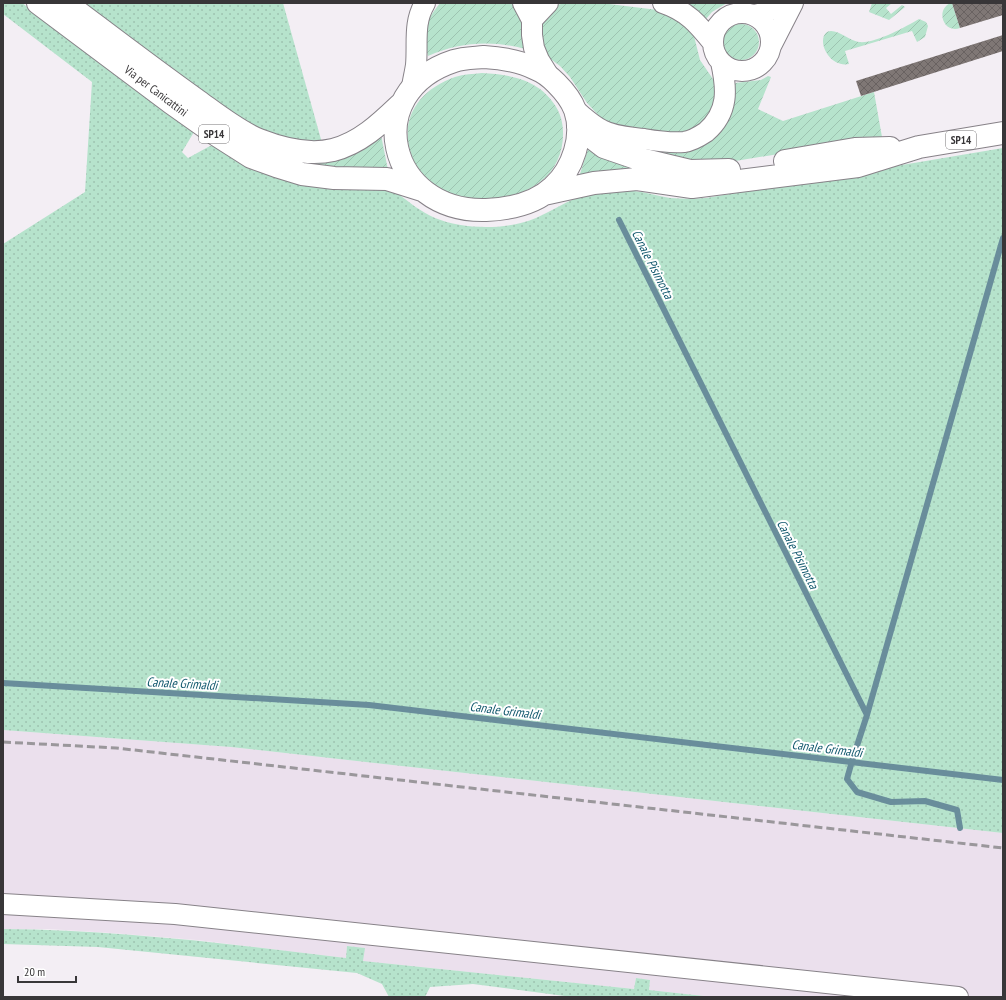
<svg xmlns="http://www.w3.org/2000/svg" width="1006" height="1000" viewBox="0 0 1006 1000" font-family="'PT Sans Narrow',sans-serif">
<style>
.built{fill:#ebe0ed}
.grass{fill:url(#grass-dots)}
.garden{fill:url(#garden-furrows)}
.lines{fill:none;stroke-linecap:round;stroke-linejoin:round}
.stream{stroke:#698d9b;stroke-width:6}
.building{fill:url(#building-cross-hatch)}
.minor-casing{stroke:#878288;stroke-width:22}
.major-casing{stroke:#878288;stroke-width:24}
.minor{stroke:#fff;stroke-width:20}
.major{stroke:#fff;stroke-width:22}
.rail{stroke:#9a979b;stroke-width:3;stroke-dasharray:8 4;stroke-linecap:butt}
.labels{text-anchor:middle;stroke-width:4;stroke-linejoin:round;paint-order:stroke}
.shield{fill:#fff;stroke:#747274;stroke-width:1}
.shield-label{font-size:11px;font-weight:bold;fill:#383638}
.street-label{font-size:12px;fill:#383638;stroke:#fff}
.water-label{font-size:13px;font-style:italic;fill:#11586d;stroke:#fff}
</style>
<defs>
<pattern id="grass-dots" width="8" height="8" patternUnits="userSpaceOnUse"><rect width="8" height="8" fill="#b6e3cc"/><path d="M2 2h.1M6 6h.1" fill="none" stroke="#9dc3b0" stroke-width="1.8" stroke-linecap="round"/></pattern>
<pattern id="garden-furrows" width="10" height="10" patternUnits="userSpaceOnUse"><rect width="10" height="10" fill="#b6e3cc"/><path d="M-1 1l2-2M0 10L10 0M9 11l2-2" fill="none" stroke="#9dc3b0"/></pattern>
<pattern id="building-cross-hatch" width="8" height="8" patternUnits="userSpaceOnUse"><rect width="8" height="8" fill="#7f7775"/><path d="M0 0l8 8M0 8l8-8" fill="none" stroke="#696261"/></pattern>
</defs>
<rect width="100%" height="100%" fill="#f3eef4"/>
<path class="built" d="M3,730L231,747L1003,833V997H713L649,990L650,980L636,978L634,989L363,961L364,948L347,946L346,958L197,940L112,933L48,929H3Z"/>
<path class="grass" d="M3,3H22L194,132L182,152L188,158L210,146H216L397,193C409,202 421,212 435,218C464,230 508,230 536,218C559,208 575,194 601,192C611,191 624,190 634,191C646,192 658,196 670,198C682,199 694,199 706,198L1003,148V833L231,747L3,730V244L85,192L92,82L3,14Z
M83,3H283L322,143H312L267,135L207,97Z
M3,929C118,930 232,944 346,958L347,946L365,948L363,961L634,989L636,978L650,980L649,990L713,997H572L473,984L430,987L425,997H389L382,984L357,973L98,947L3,944Z"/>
<path class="garden" d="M440,3H511C524,16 523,33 525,49C492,40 460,42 428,56C421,31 425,22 440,3Z
M565,3H601L658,10L688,25L694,36L700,60L715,82L717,88L713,109L704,122L688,132L676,133L622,129L602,119L587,103L570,77L560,66L548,57L543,50L541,30L543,23L557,5Z
M685,3H727L712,12L706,19Z
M872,3H892L886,8L891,14L902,5L905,7L889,20L869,12Z
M950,3H952L960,28C944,34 935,11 950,3Z
M919,19L926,22L928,26L925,37L917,42L912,31L845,51L849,64C829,68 816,40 827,32C835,27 850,41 859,42C875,44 905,27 919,19Z
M723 42a18 18 0 1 1 36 0a18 18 0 1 1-36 0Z
M482,73C502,74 524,77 540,89C549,96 558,107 561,118C567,140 560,167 541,181C529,191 512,197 496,199C479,201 456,199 440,191C433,187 424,179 419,173C416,169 415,164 413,159C397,121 418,90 455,77C464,74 473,74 482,73Z
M768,76L771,77L758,109L783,121L874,92L882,137L717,164H701L618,144L725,125C733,111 735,98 735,83L761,80Z
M381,135L388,170L301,165V161Z
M588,149L610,161L656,177H579Z"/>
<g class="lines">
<path class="stream" d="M619,220L867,715L852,761L847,779L857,792L891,802L925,801L957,810L960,828
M3,683L369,705L1003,780
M867,715L1003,238"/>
</g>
<path class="building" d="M952,3H1003V15L960,28Z
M1003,35V51L861,96L856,81Z"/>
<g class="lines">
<g class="minor-casing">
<path id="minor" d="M523,3L532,20V35L534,48L539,60L549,76
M663,3C687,11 698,24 713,43
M713 42a29 29 0 1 1 58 0a29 29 0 1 1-58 0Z
M754,15C764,13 772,10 780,3
M532,20L548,3
M771,46L793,3
M412,87C413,80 415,72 416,65C418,43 413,23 425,3
M575,110C584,117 592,125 602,130C615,137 630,137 644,139C656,141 672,143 684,142C692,141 700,136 706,132C729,112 727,89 721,62
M3,904L175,914L958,997"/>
</g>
<g class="major-casing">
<path id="major" d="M38,3L170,102L218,136L251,157L276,166L302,174L334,178L387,179L422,190
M66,3C110,36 153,69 198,101C216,114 239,132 259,140C282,149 308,156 333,150C361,143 382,122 402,103
M484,57C502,58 520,61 536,69C544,72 550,77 556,83C564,91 571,99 575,110C584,136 573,169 553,187C536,203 509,209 486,210C387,213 359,92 454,61C463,58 474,58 484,57Z
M578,127L604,147L636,158L690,171L729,170
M785,161L855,149L890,148
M544,194L594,183L637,179L692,187L858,166L919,147L1003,133"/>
</g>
<use href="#minor" class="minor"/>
<use href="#major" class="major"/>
<path class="rail" d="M3,742L116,748L1003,848"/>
</g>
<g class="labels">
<g class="shield">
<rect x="199" y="125" width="30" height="18" rx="3"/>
<rect x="946" y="131" width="30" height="18" rx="3"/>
</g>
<g class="shield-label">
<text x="214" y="138">SP14</text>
<text x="961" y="144">SP14</text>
</g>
<g class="street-label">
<text transform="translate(156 91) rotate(37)" y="4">Via per Canicattini</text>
</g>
<g class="water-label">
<text transform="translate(653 264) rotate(63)" y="5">Canale Pisimotta</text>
<text transform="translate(798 554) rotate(63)" y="5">Canale Pisimotta</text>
<text transform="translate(182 683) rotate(3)" y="5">Canale Grimaldi</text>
<text transform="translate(505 710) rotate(7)" y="5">Canale Grimaldi</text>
<text transform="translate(827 748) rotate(7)" y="5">Canale Grimaldi</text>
</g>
</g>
<rect width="1006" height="1000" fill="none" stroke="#383638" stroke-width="8"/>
<path d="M18 976v6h58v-6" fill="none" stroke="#383638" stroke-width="2"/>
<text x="24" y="976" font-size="12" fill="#383638" stroke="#ffffff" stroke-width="3" paint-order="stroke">20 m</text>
</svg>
